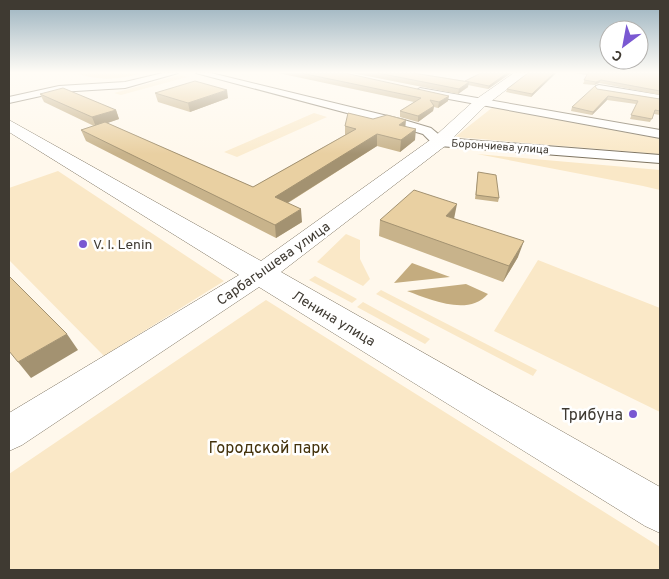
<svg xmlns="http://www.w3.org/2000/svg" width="669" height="579" viewBox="0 0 669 579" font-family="Overpass,sans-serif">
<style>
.built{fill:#fbecd0}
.green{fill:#fae8c7}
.water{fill:#c4ac7f}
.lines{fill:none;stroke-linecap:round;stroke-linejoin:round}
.street-casing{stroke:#7e7461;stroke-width:2}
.secondary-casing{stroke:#7e7461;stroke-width:1}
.street{fill:#fff;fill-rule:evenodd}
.secondary{fill:#fff;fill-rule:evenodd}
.wall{fill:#c8b38b}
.shaded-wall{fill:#a39271}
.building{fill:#e9d0a2;stroke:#a39271}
.poi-dot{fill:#7a58d2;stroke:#fff;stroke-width:2}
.labels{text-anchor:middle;stroke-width:5;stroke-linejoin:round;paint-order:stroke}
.far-street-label{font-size:11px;fill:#3f3a32;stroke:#fff}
.poi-label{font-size:14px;fill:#3f3a32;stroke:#fff;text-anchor:start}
.street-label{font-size:14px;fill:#3f3a32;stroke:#fff}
.near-poi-label{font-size:16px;fill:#3f3a32;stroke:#fff;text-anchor:end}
.near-park-label{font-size:16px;fill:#43320c;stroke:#fff}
</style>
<rect width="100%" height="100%" fill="#fff8ec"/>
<path class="built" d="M180,75L187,77L121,95L114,93Z
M314,113L327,117L237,157L224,152Z"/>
<path class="green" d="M75,73H142C118,80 99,81 75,73Z
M493,107L660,139V154L455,137Z
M477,154L660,170V190L643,186Z
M58,171L224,281L104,356L9,260V188Z
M346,234L360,240V259L370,279L363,286L317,262Z
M538,260L660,308V412L494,331Z
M315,276L357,299L352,303L309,280Z
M381,290L537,370L533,376L376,294Z
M266,300L660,547V570H9V474Z
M363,302L430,339L425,344L357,307Z"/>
<path class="water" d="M412,263L450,277L394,283Z
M466,284L488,294C468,317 429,299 407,291Z"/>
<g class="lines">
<g class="street-casing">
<path id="street" d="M163,73H178L125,88L59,92L9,103V97L59,86L125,82Z
M196,73H211L404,120L431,128L443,138L660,155V163L439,146L434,145L423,134L396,126Z
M599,85L660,95V101L596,90V86Z
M420,88L660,130V138L416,93L415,91Z"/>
</g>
<g class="secondary-casing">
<path id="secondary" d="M514,73H528L485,106L445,146L281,272L660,487V533L645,526L259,287L22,445L9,451V413L239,275L9,132V120L261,261L433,138L475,100Z"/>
</g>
<use href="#street" class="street"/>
<use href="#secondary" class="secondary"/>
</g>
<path class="wall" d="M278,73H345L448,101L438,108L434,107L433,111L418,122L400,117V111L414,102Z
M352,73H416L465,81L511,73L488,89L468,85V87L458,94Z
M556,73L531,97L506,92L507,89Z
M574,73H660V95L599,83L594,85L583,84L587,75Z
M597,89L660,99V115L654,114L650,122L630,119L636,104L607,100L592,115L571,111L572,107Z
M155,93L228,98L190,112L158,102Z
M40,94L116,110L119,119L107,123L253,187L345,135V126H406L415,140L400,152L377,146L288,203L302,222L276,238L86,141L81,130L94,126L44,102Z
M478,172L499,198L498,202L475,199Z
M454,218L518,257L503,282L379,236L380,220Z"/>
<path class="shaded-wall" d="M507,73H511L488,89L489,86Z
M554,73H556L531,97L532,94Z
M601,80L599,83L594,85L596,82Z
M469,82L468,87L458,94L459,89Z
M227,90L228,98L190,112L188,103Z
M449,96L448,101L438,108L439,102Z
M608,96L607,100L592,115L593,112Z
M434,106L433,111L418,122V116Z
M116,110L119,119L96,127L92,117Z
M406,120L405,131L399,125Z
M416,129L415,140L400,152L401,140Z
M377,134V146L276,210L275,197Z
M457,204L454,219L446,216Z
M301,209L302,222L276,238L275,225Z
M524,241L518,257L503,282L509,266Z
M67,334L78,350L31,378L18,362Z"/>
<path class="building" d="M301,73H345L449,96L439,102L430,100L434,106L418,116L400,111L421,98Z
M378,73H413L469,82L459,89Z
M481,73H507L489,86L465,81Z
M528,73H554L532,94L507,89Z
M588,73H660V91L601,80L596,82L584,80Z
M195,81L227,90L188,103L155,93Z
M595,86L597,89L660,99V111L655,110L652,119L631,115L638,101L608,96L593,112L572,107Z
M63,88L116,110L92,117L40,94Z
M348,113L373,119L387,115L406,120L399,125L416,129L401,140L377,134L275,197L301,209L275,225L81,130L105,122L253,187L356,129L345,126Z
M478,172L496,175L499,198L476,195Z
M414,190L457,204L446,216L524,241L509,266L380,220Z
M9,276L67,334L18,362L9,351Z"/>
<linearGradient id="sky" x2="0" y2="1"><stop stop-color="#99b1be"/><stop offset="0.47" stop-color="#fffcf6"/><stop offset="1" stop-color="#fffcf6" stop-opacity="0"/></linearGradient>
<rect width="669" height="154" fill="url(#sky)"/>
<g class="poi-dot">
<circle cx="83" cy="244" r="5"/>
<circle cx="633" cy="414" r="5"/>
</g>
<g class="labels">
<g class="far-street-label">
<text transform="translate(500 146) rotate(4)" y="4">Борончиева улица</text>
</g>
<g class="poi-label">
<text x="93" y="249">V. I. Lenin</text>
</g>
<g class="street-label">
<text transform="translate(273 263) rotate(-35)" y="5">Сарбагышева улица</text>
<text transform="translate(334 318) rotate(31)" y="5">Ленина улица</text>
</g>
<g class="near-poi-label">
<text x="623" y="420">Трибуна</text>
</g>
<g class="near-park-label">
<text x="269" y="453">Городской парк</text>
</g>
</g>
<rect width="669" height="579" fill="none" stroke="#3f3a32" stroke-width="20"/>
<g transform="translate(624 45) rotate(212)"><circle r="24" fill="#ffffff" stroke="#b2b0ad"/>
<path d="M0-4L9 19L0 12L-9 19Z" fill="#7a58d2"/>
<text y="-8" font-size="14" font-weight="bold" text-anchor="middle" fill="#3f3a32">С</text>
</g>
</svg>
